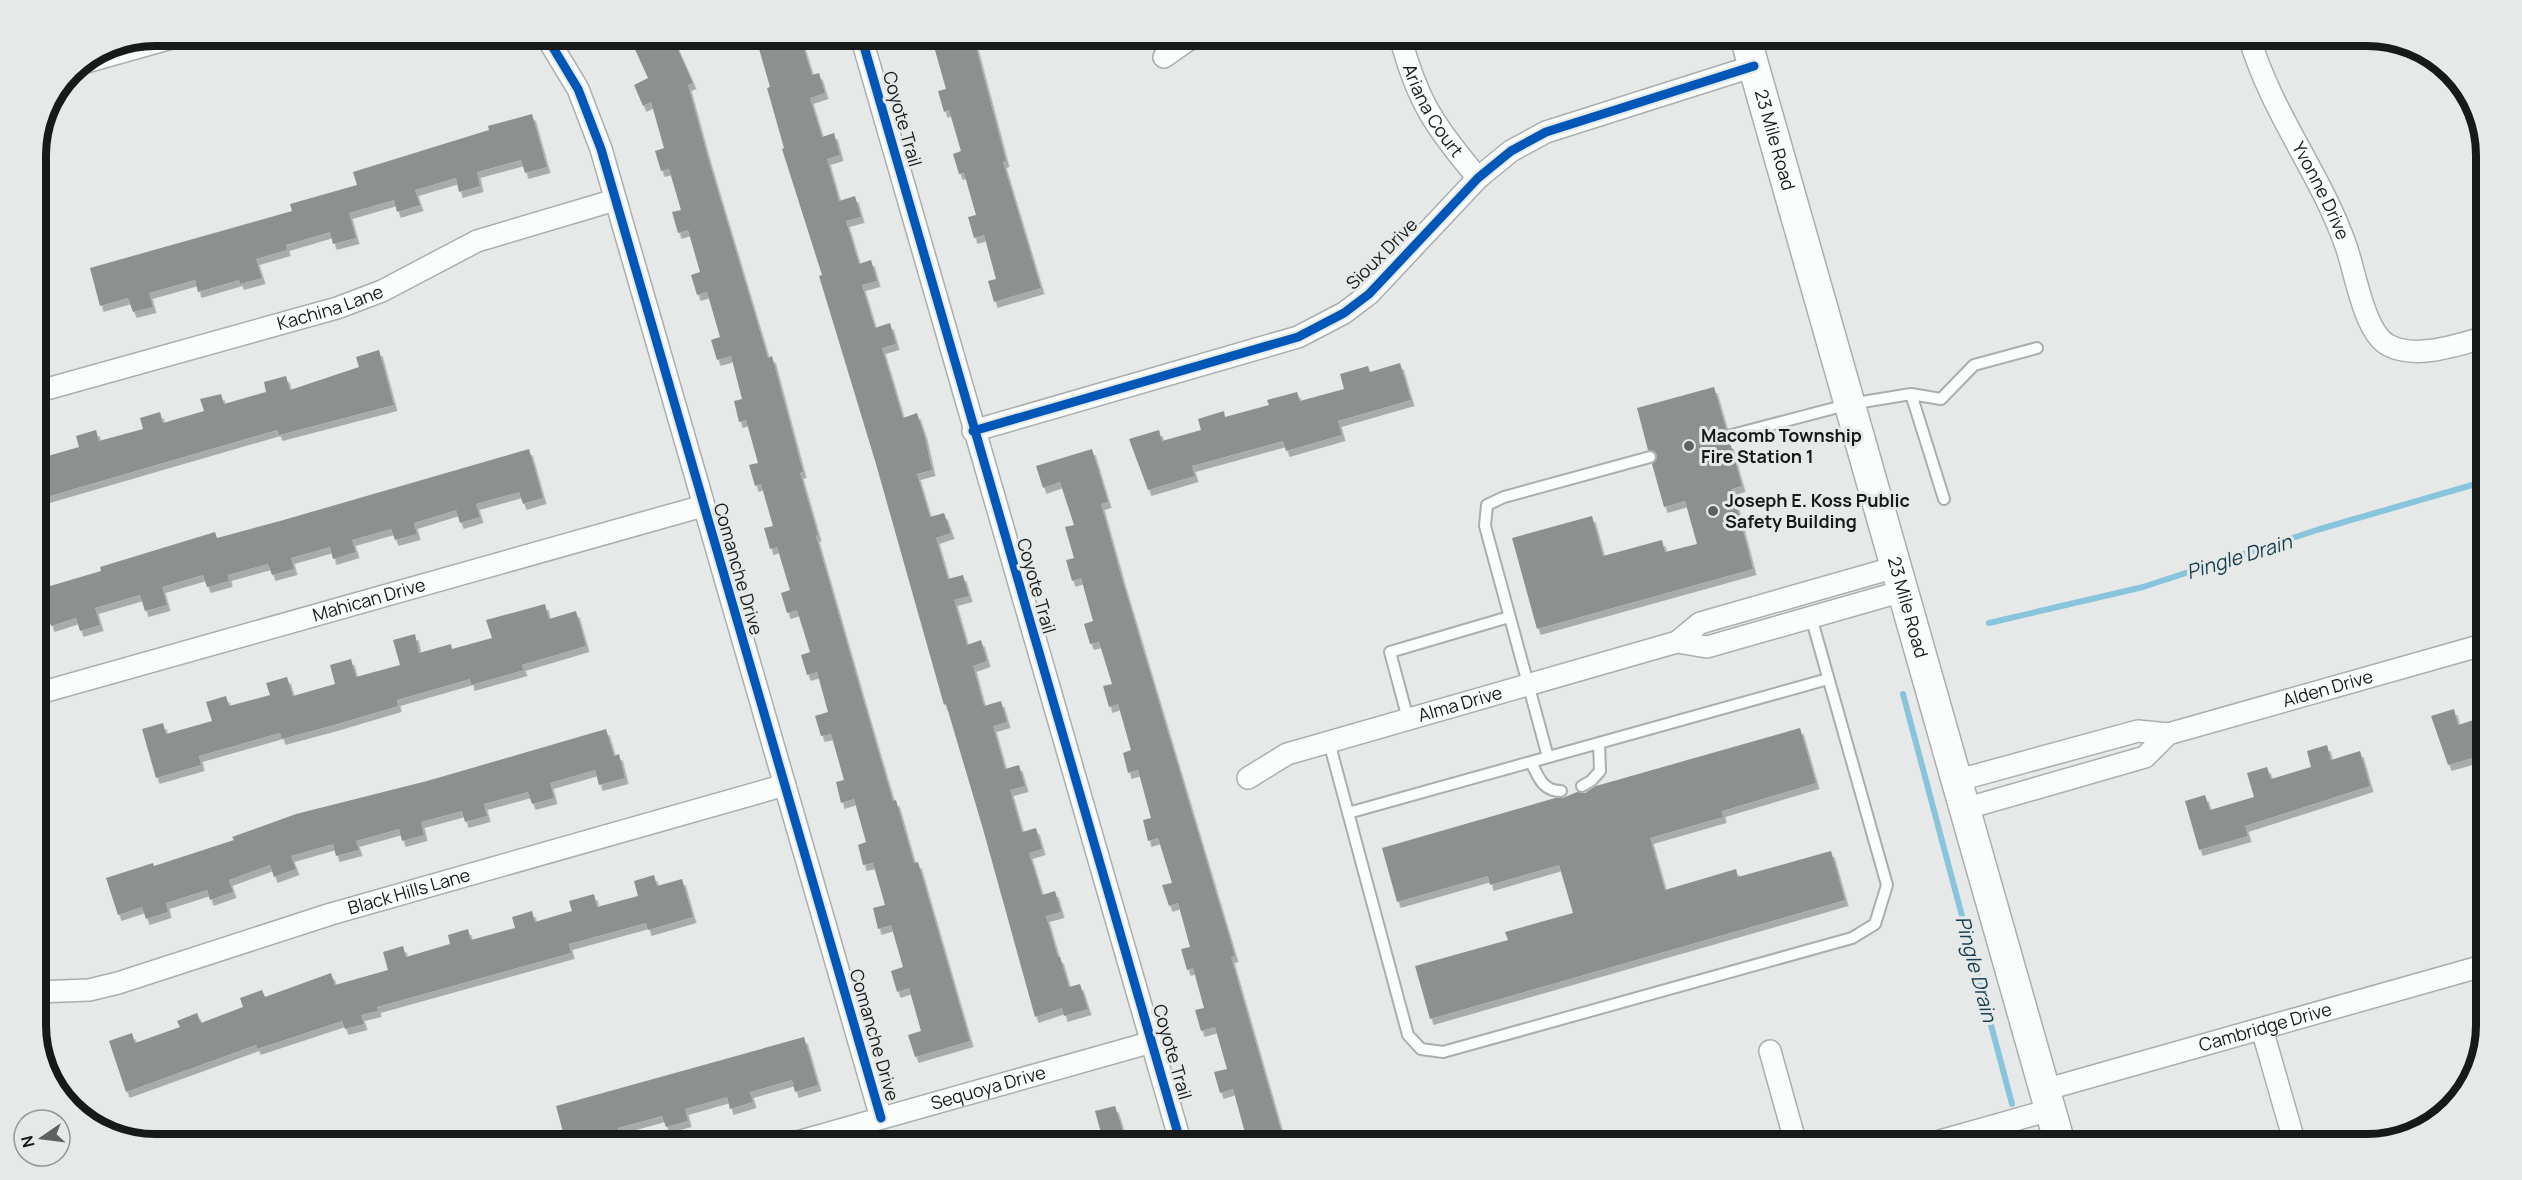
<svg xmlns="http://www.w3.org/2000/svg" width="2522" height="1180" viewBox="0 0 2522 1180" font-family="Manrope,sans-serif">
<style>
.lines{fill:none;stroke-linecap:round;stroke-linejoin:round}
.stream{stroke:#88c5dd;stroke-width:6}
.building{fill:#8e908f;filter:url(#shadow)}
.service-casing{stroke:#acaead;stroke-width:14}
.minor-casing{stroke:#acaead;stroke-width:24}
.secondary-casing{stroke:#acaead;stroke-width:33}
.service{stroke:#fbfcfc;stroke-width:10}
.minor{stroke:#fbfcfc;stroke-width:21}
.secondary{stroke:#fbfcfc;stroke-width:30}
.cycleway-casing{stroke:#e5eae8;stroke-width:13}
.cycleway{stroke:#0057b8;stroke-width:9}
.poi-dot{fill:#606262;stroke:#e5eae8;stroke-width:2}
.labels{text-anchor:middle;stroke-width:6;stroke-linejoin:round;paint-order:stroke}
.street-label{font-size:18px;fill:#181a1a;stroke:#e5eae8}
.poi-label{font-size:18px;font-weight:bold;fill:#181a1a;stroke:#e5eae8;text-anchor:start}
.water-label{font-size:20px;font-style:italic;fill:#183f4e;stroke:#e5eae8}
.rim{fill:none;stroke:#181a1a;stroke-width:8}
</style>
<defs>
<filter id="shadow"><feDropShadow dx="3.5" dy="6" stdDeviation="0" flood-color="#0004"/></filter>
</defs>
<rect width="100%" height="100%" fill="#e6e9e8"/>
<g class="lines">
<path class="stream" d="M1989,623L2143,587L2320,529L2486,481
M1903,694L2012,1104
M2017,1144L2018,1128"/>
</g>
<path class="building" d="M629,36H672L693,83L688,85L708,158L768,358L772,356L803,472L800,473L818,535L816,536L870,723L893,801L896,800L914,863L918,862L970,1041L915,1057L908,1035L921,1031L909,988L897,992L891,971L903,967L891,925L878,929L873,908L885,905L873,863L863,865L858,845L866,842L854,799L841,803L836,782L844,780L831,734L821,736L815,716L828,712L817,672L807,675L801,655L810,652L797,610L787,613L781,593L790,590L777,547L770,549L764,528L773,526L761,484L755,486L749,465L758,463L746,420L739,422L734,401L742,399L731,356L717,360L711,340L720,337L707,292L697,295L691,275L700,272L688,230L678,233L672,212L681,210L669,169L661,171L655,151L664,148L651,102L643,106L634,85L648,78Z
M763,36H800L812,75L819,73L825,93L810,98L822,137L834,133L840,155L827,159L839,201L855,196L861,217L846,221L859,264L871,260L877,281L862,285L875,328L890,323L896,344L882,348L903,418L917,413L924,434L932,470L917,474L930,517L944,513L951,533L936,538L948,579L963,575L969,596L954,600L967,645L981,640L987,661L973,666L984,706L1001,701L1007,722L993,726L1005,769L1019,765L1025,786L1010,790L1022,832L1036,828L1042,849L1029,853L1042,895L1055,891L1061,912L1046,916L1058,957H1060L1069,987L1080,984L1088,1009L1064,1016L1062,1008L1035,1017L983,829L946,704L944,705L876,464L819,276L822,275L782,149L784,148L767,88L770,87L757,42L764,40Z
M931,36H973L1006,161L1003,162L1041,288L994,302L988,281L996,279L984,235L974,238L968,217L976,215L964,173L959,174L953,154L961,151L949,110L944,112L938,91L946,89Z
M532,114L547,167L525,173L521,160L477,172L480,186L459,192L456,178L415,190L420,205L397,212L394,200L349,213L356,238L333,244L330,232L286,245L287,250L256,259L262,278L240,284L239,280L198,292L195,280L149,293L153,307L133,312L128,298L100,306L90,268L292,211L290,204L357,185L353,172L489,130L488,126Z
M379,350L394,405L279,435L277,430L36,500V464L42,462L41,458L79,447L76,436L96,430L99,441L143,429L140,418L160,412L163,423L204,411L200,399L221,394L224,404L266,392L264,382L286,376L290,390L359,367L356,357Z
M1400,363L1411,400L1338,421L1342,435L1286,451L1283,441L1192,466L1195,476L1148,490L1129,439L1159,430L1162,441L1201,430L1198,419L1224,411L1225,417L1269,405L1267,400L1297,392L1300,401L1344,389L1340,374L1368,366L1370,372Z
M1714,387L1726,429L1721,433V438L1730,443L1742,486L1732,489L1753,569L1537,629L1512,538L1592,516L1603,556L1662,540L1665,552L1697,544L1685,501L1664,507L1652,464L1657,456L1655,451L1648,450L1637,408Z
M529,449L543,498L523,504L519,492L476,504L480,517L460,523L456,510L414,523L417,534L395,540L391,529L352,540L356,552L333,559L330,547L291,558L294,569L272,575L268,564L228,575L229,581L207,587L203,575L162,587L167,605L145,611L140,595L95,608L100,625L80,631L76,618L51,626L40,589L101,571L100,567L215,532L217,538L280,521Z
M1092,449L1108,502L1101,504L1122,579L1235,956L1231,957L1285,1144H1248L1233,1089L1220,1093L1214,1072L1227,1069L1215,1027L1201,1031L1195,1010L1204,1008L1193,968L1187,970L1181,949L1190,947L1178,903L1169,906L1162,885L1172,883L1158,838L1148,841L1143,820L1151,818L1138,770L1128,773L1123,753L1131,750L1118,704L1109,707L1103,686L1112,684L1099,642L1090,644L1084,624L1093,621L1081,578L1072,581L1066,560L1074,558L1065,527L1074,525L1060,482L1043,488L1036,466Z
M545,604L549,619L576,611L586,646L522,665L524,670L471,685L470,679L397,700L398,706L334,725L282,739L280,733L199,756L201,765L156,778L142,729L163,723L166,734L212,721L206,702L226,696L229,706L270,695L266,683L287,677L293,696L335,684L330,665L351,659L356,677L400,665L393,640L415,634L419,653L451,644L452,649L492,638L486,620Z
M2454,709L2458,725L2486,716V754L2448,765L2431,716Z
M1800,728L1816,783L1722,811L1723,817L1650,838L1665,890L1736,869L1738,877L1831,851L1845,900L1430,1019L1415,966L1508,940L1505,932L1573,913L1559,865L1490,885L1488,876L1397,902L1382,848L1555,798H1563L1577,792L1585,793L1596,786Z
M606,729L614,756L619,754L625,778L599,785L595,770L550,783L554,798L532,804L528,792L484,804L487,816L465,822L462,811L421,822L424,835L402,841L399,829L356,841L359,850L336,856L333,844L291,856L296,869L274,877L270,865L229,880L233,892L210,900L207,890L166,903L168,912L146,919L142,907L118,915L106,878L153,863L154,866L234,840L232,837L296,814L427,781Z
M2327,745L2331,760L2360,751L2370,786L2245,826L2248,836L2199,850L2185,801L2205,795L2210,810L2254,797L2247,773L2267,767L2271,779L2311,767L2307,751Z
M654,875L657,886L682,879L693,917L648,930L646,923L569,944L571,953L377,1007L378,1011L361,1015L364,1024L345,1029L342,1021L257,1049L256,1045L126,1092L109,1041L132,1033L135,1043L180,1027L177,1021L197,1013L201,1023L243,1007L240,998L262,990L265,997L331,973L335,985L388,970L383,952L403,946L406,957L450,944L448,935L468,929L471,940L515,928L512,917L532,911L535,922L572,911L569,901L594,894L597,907L638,896L634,881Z
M804,1037L818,1085L795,1092L792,1080L750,1092L753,1102L730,1109L727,1097L685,1109L688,1121L666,1127L662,1116L618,1128L622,1140L606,1144H599L596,1134L566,1143L556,1106Z
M1115,1106L1127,1144H1104L1095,1111Z"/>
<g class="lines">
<g class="service-casing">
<path id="service" d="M1911,394L1944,499
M1728,436L1850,404L1911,394L1941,399L1974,365L2037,348
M1408,719L1390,652L1509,617
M1329,742L1408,1035L1421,1049L1443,1052L1852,938L1875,924L1887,885L1811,617
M1548,757L1485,526L1487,505L1504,497L1650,457
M1531,762C1538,776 1542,791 1561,791
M1582,786L1591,781L1600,771L1599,743
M1348,813L1828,679"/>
</g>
<g class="minor-casing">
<g id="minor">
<path d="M546,36L578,89L601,149L881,1118"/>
<path d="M861,36L1181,1144"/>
<path id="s1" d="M1400,36C1417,101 1435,127 1478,178"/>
<path id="s2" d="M2249,36C2271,113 2320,172 2346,246C2355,271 2364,332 2388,345C2416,360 2457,345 2486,337"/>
<path d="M1164,57L1194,36"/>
<path d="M83,63L179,36"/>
<path id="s3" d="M36,392L337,308L382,291L477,241L615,200"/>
<path d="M973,431L1298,337L1344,313L1369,294L1478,178L1511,151L1546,132L1754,66"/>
<path d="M1677,642L1707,647L1903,591"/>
<path id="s4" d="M36,694L703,506"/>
<path id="s5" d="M1248,778L1287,754L1677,642L1700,623L1896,567"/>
<path id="s6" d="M1955,781L2138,731L2168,734L2486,644"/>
<path d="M1964,809L2145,757L2168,734"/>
<path id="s7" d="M36,992L89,990L118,983L331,914L785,785"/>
<path d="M2262,1029L2295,1144"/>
<path d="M1770,1051L1796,1144"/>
<path id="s8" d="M2044,1090L2486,965"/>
<path id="s9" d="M790,1144L1152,1042"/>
<path d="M1929,1144L2050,1110"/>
</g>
</g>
<g class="secondary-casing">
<g id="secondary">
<path id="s10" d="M1745,36L2060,1144"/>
</g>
</g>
<use href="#service" class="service"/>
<use href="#minor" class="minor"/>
<use href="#secondary" class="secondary"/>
<g class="cycleway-casing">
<path id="cycleway" d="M546,36L578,89L601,149L881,1118
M861,36L1181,1144
M973,431L1298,337L1344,313L1369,294L1478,178L1511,151L1546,132L1754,66"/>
</g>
<use href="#cycleway" class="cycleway"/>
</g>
<g class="poi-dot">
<circle cx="1689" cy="446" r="6"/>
<circle cx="1713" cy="511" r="6"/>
</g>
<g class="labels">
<g class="street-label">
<text dy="6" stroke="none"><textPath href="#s1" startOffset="82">Ariana Court</textPath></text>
<text transform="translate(902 119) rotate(74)" y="6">Coyote Trail</text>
<text dy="6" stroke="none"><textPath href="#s10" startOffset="108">23 Mile Road</textPath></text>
<text dy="6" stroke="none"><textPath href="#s2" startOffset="171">Yvonne Drive</textPath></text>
<text transform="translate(1382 254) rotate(-45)" y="6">Sioux Drive</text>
<text dy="6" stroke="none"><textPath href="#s3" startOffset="306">Kachina Lane</textPath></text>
<text transform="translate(738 569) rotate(74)" y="6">Comanche Drive</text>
<text transform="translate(1036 586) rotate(74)" y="6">Coyote Trail</text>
<text dy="6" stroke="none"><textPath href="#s4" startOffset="346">Mahican Drive</textPath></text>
<text dy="6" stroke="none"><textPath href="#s10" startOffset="594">23 Mile Road</textPath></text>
<text dy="6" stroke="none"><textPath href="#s6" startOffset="386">Alden Drive</textPath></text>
<text dy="6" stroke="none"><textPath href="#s5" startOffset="226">Alma Drive</textPath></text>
<text dy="6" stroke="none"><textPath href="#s7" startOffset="388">Black Hills Lane</textPath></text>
<text dy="6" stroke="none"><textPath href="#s8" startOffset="230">Cambridge Drive</textPath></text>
<text transform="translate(874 1035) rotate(74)" y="6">Comanche Drive</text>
<text transform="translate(1172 1052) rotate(74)" y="6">Coyote Trail</text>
<text dy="6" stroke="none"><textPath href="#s9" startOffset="206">Sequoya Drive</textPath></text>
</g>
<g class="poi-label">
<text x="1701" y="442">Macomb Township<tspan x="1701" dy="21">Fire Station 1</tspan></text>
<text x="1725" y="507">Joseph E. Koss Public<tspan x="1725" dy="21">Safety Building</tspan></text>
</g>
<g class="water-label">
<text transform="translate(2239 557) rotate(-17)" y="7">Pingle Drain</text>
<text transform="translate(1976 969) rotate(75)" y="7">Pingle Drain</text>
</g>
</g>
<path d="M0 0H2522V1180H0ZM155 46H2367A109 109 0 0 1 2476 155V1025A109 109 0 0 1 2367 1134H155A109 109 0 0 1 46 1025V155A109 109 0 0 1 155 46Z" fill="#e5eae8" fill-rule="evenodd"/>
<path class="rim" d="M155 46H2367A109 109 0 0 1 2476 155V1025A109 109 0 0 1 2367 1134H155A109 109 0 0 1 46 1025V155A109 109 0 0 1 155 46Z"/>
<g transform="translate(42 1138) rotate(256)"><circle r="28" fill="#e5eae8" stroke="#939796" stroke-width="1.5"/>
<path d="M0-4.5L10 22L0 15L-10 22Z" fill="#606262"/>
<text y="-9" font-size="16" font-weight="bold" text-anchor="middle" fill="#181a1a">N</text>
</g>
</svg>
